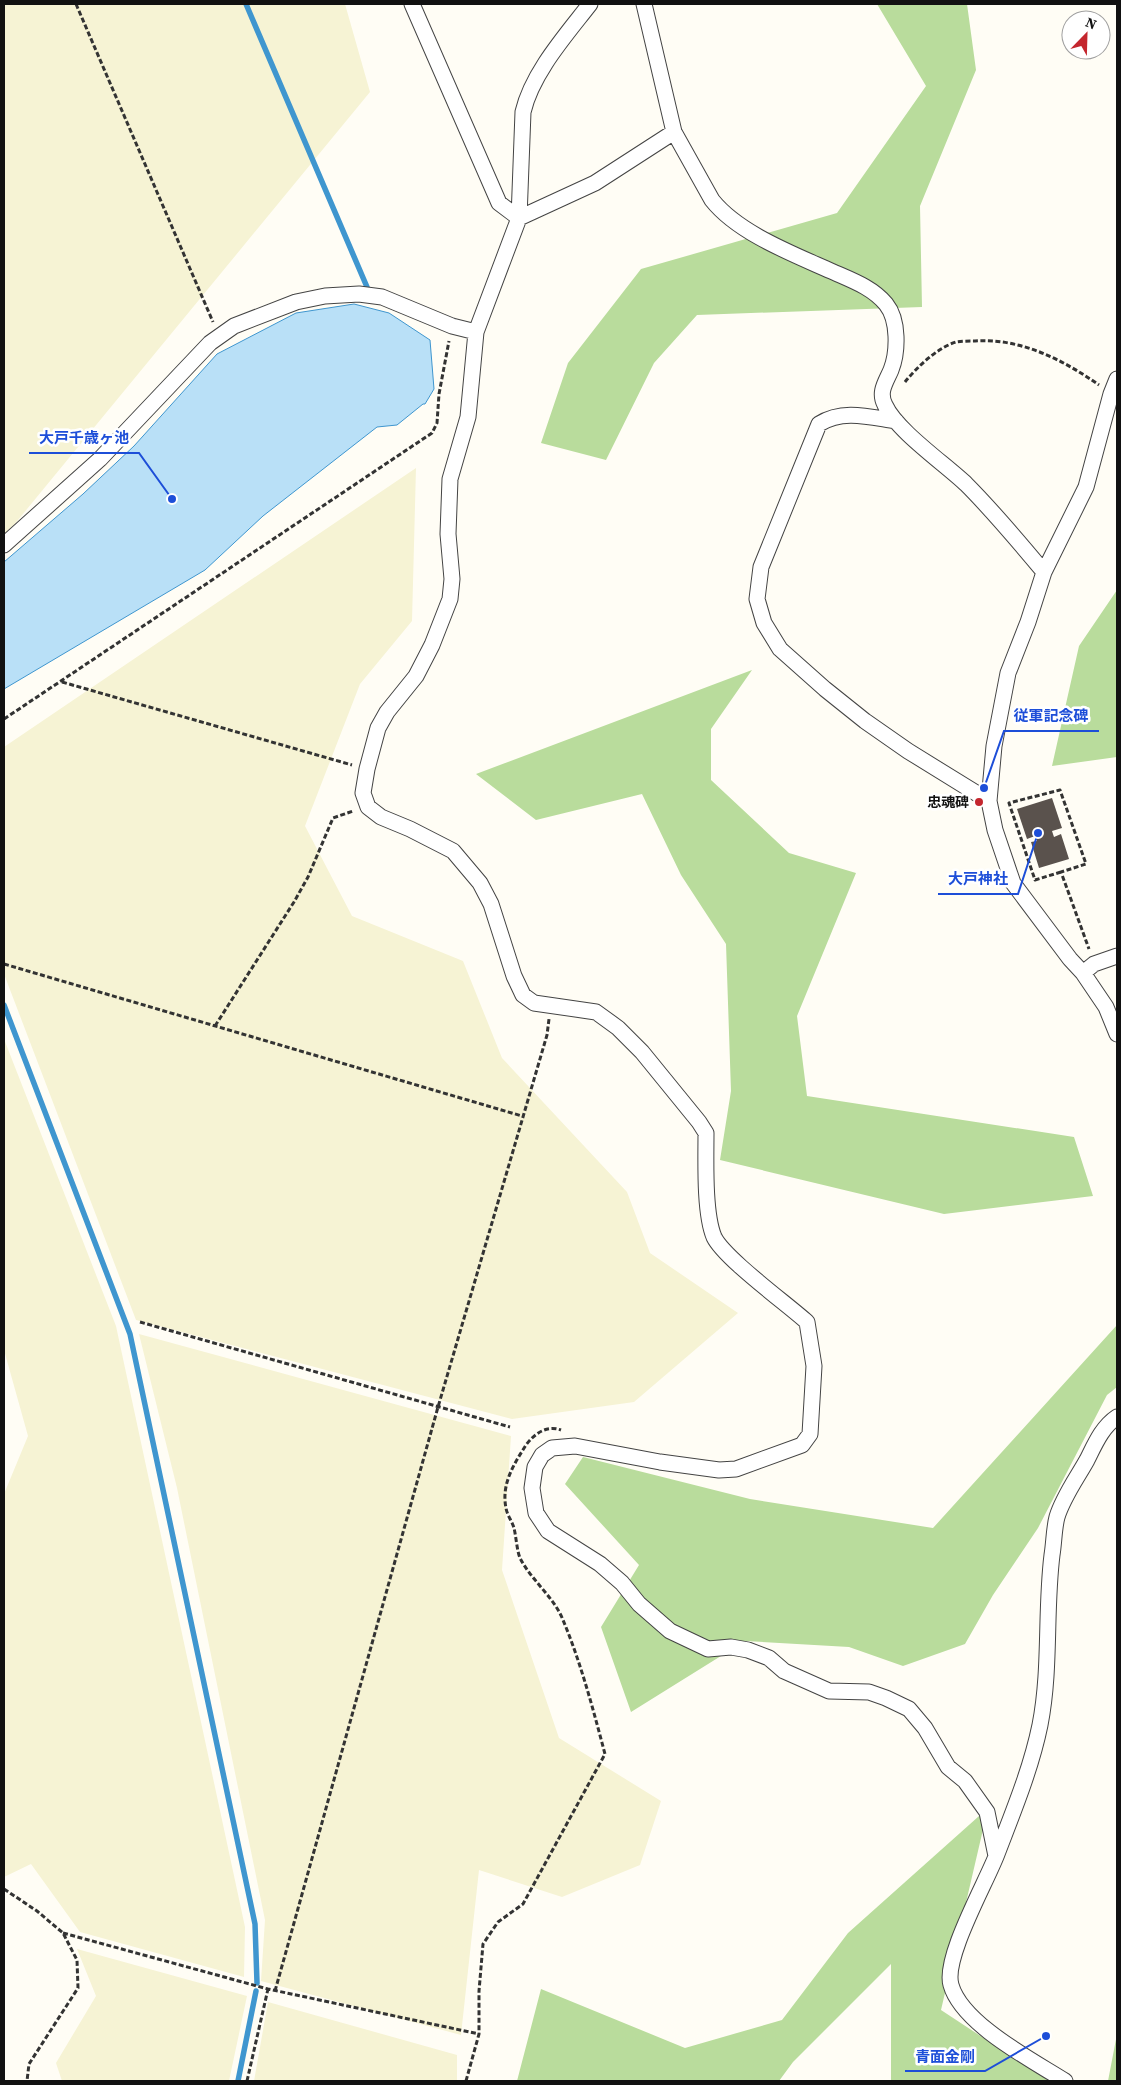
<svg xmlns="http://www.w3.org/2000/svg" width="1121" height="2085" viewBox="0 0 1121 2085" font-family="'Source Serif 4','Noto Sans JP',serif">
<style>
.farmland{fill:#f6f3d4}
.forest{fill:#b9dc9c}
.water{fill:#b9e0f7;stroke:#3f96cf}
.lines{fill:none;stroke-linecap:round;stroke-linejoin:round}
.stream{stroke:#3f96cf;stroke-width:5.5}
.building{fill:#5a524d}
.minor-casing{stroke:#444;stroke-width:17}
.path{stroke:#333;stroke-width:3;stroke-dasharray:5 2.5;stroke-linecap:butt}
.minor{stroke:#fff;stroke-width:15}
.poi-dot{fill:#c4262e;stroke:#fff;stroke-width:2}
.labels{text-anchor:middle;stroke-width:5;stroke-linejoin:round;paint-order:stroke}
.poi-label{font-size:14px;font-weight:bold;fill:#111;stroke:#fff;text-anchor:end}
.leader{fill:none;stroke:#1d4ed8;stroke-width:2}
.callout-dot{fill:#1d4ed8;stroke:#fff;stroke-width:2}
.callout-label{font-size:15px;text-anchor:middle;font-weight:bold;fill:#1d4ed8;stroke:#fff;stroke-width:5;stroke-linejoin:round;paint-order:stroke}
</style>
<rect width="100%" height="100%" fill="#fffdf5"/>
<path class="farmland" d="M4,4H345L370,92L4,537Z
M416,468L412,621L360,684L305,826L352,916L463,961L502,1058L627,1192L650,1253L738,1313L634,1402L512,1419L136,1320L4,974V747Z
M4,1039L116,1326L245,1927L244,1977L80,1932L31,1864L4,1877V1494L28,1436L4,1350Z
M139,1334L511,1436L502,1570L559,1738L661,1801L640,1865L562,1897L479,1870L461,2035L261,1981L265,1920L177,1488Z
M77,1949L247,1996L229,2081H62L56,2063L96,1996Z
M268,2002L457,2055V2081H254Z"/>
<path class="forest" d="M877,4H967L976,70L920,206L922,307L697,315L654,363L606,460L541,443L568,363L641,269L837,213L926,86Z
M1117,590V757L1052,766L1079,646Z
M752,670L711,729V780L789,853L856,873L797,1016L807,1096L1074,1137L1093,1196L944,1214L720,1160L731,1091L726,944L681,875L642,794L536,820L476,774Z
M1117,1325V1387L1107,1395L1038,1528L993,1595L965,1644L903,1666L849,1647L745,1641L631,1712L601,1627L639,1565L565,1484L583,1457L750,1499L933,1528Z
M988,1808L941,2010L1049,2081H891V1964L793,2062L779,2081H517L541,1989L685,2048L782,2020L848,1933Z
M1117,2034V2081H1108Z"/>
<path class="water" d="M354,304L389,313L430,340L434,389L425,404H423L397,425L377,427L263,516L205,570L4,689V562L83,494L134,446L217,354L296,313Z"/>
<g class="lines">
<path class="stream" d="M246,4L367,287
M4,1005L130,1334L255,1924L257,1983
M238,2081L256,1991"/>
</g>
<path class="building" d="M1052,798L1062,828L1052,831L1054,837L1061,834L1069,859L1039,868L1031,842L1037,841L1035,836L1027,839L1017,809Z"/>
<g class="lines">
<g class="minor-casing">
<path id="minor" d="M412,4L499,203L519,218
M590,4C566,35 532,73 523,112L519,218L476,332L468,417L450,479L448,534L452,579L450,599L432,645L416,676L387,712L378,728L367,769L363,793L368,807L381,817L410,829L453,851L480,883L491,904L514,976L523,995L534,1003L596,1012L618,1028L642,1052L699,1122L706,1133C706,1160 704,1213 714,1237C724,1258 787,1304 807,1322L814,1366L810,1434L802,1445L736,1469L719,1470L660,1462L575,1446L552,1448L542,1455L535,1467L532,1488L536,1513L548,1531L600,1564L622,1583L639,1604L670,1631L708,1649L731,1647L748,1650L769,1658L784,1671L829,1691L869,1692L886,1698L909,1709L925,1728L948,1767L965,1781L987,1812L996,1856
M644,4L674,132L712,200C738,233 793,254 831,271C851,280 872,287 886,304C899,320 898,352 891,370C886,382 878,392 885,405C896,430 945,464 966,484C994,512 1019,542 1044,572
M519,218L595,183L674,132
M1117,379L1111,394L1086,487L1044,572L1028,622L1008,673L994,746L989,801L995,830L1013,883L1070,959L1083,973L1106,1007L1117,1034
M896,421C869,417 843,409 819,424L761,567L757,599L764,623L780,649L825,689L865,721L908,751L989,801
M4,545L100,459L210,343L234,326L296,302L325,296L359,294L382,297L452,326L476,332
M1083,973L1094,964L1117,956
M1065,2081C1032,2060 962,2024 951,1985C943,1958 986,1883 997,1854C1013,1812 1031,1769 1040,1725C1051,1669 1045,1611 1052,1555C1054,1543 1054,1528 1057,1517C1063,1497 1077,1478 1087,1460C1095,1444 1102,1427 1117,1417"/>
</g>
<path class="path" d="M76,4L213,322
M905,382C917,367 937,348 956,342C962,341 969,341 975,341C1020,338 1062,359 1099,385
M62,682L352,765
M4,719L432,433L437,423L439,394L449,341
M1061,872L1035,880L1009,803L1060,790L1086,864L1061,872L1089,949
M4,964L522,1116
M215,1026L294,902L308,877L333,818L353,811
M140,1322L510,1427
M4,1889L37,1911L63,1933L77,1960L78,1988L29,2064L27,2081
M63,1933L268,1989L479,2034
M275,1991L438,1407L547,1035L549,1019
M247,2081L268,1989
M466,2081L479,2034V1991L483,1944L498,1922L523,1904L605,1754C593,1709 581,1663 563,1620C554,1597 531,1580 520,1558C517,1551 516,1536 514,1528C512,1521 507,1515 506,1508C501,1484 514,1464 526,1445C535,1433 547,1425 561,1430"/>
<use href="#minor" class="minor"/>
</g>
<circle class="poi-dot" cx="979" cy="802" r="5"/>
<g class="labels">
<g class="poi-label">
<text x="969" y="807">忠魂碑</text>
</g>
</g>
<path class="leader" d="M172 499L139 453H29M984 788L1004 731H1099M1038 833L1018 894H938M1046 2036L985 2071H905"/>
<g class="callout-dot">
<circle cx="172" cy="499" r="5"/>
<circle cx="984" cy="788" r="5"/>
<circle cx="1038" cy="833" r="5"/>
<circle cx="1046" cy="2036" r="5"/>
</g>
<g class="callout-label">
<text x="84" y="443">大戸千歳ヶ池</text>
<text x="1051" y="721">従軍記念碑</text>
<text x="978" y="884">大戸神社</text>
<text x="945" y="2062">青面金剛</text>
</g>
<rect width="1121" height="2085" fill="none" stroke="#111111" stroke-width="10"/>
<g transform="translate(1086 35) rotate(23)"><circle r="24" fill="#ffffff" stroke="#a0a0a0"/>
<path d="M0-4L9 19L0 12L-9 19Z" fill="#c4262e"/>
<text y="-8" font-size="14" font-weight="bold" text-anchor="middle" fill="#111111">N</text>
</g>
</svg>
